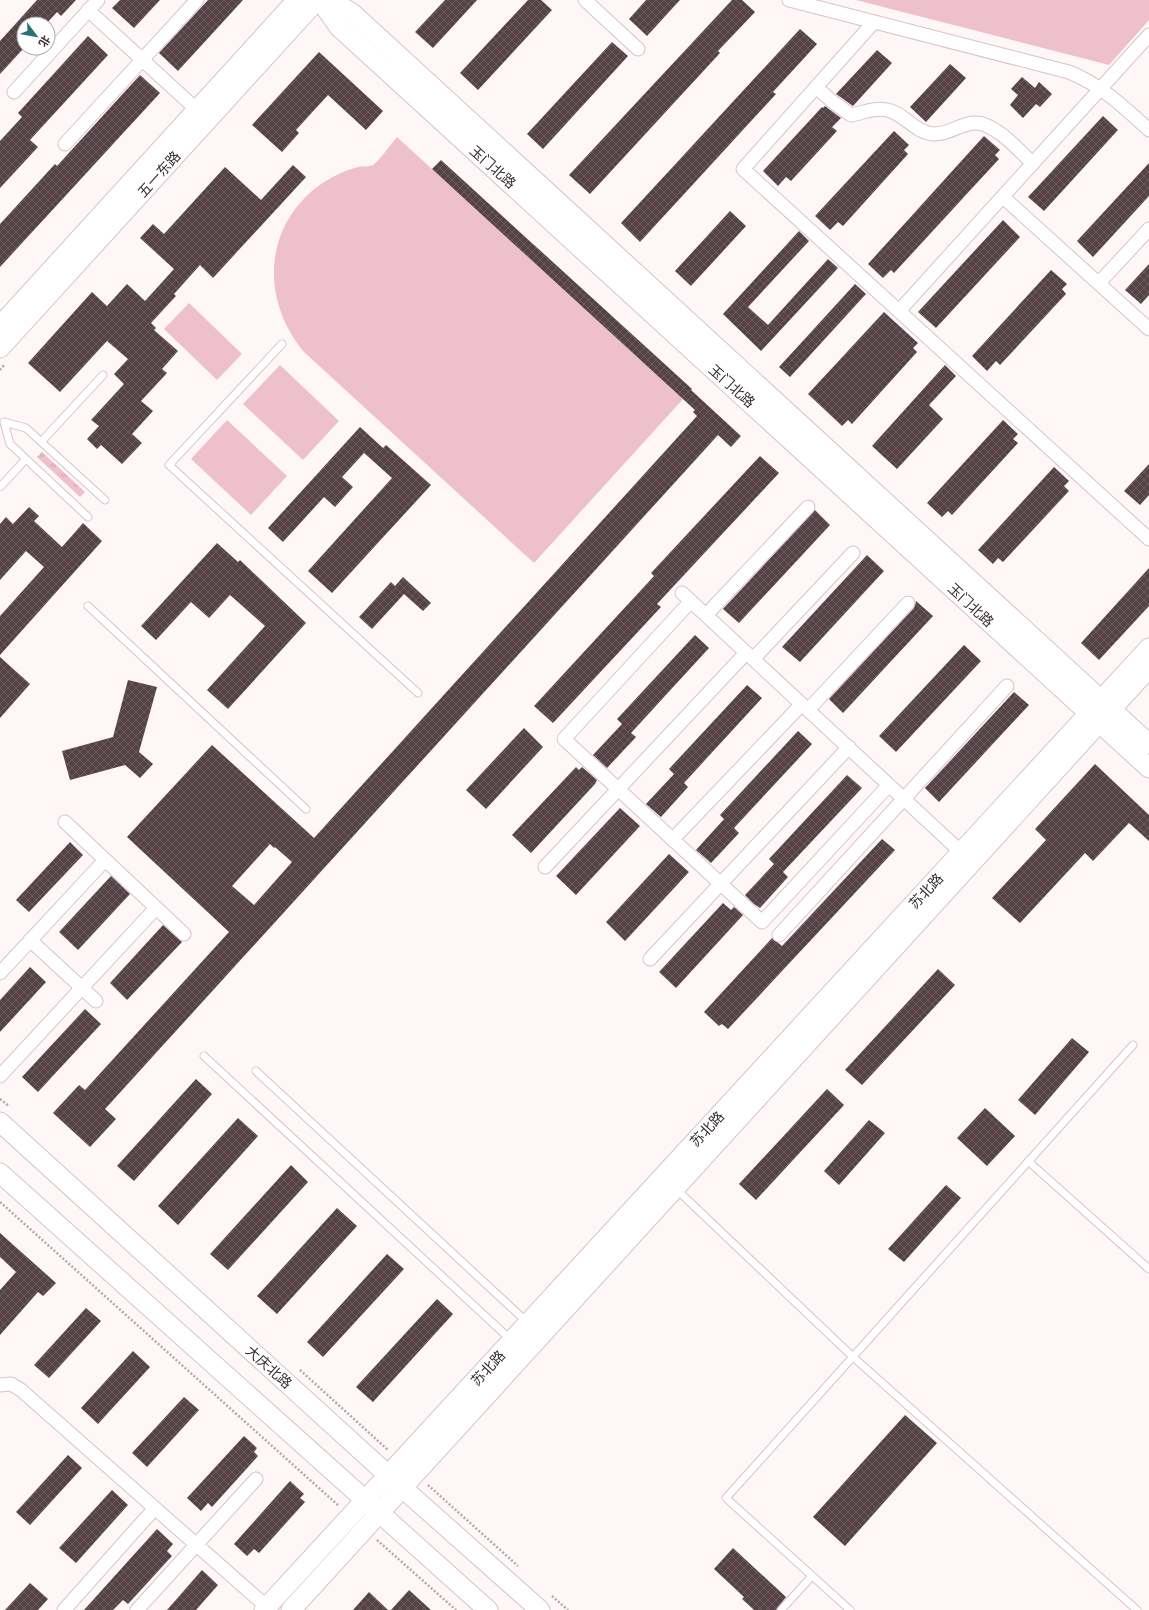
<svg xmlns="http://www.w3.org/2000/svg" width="1149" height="1610" viewBox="0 0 1149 1610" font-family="'Golos Text','Noto Sans SC',sans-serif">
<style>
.grass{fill:url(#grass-tufts)}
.park{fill:#eebfcc}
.building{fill:url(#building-cross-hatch);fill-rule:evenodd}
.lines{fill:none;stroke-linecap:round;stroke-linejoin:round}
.lane-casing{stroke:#d8c2c8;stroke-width:9}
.street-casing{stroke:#d8c2c8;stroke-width:15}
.secondary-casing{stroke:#d8c2c8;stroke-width:21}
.path{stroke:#b2a9ab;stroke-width:2.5;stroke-dasharray:2 2;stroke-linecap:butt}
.lane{stroke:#fff;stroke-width:7}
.street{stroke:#fff;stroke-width:13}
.secondary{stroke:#fff;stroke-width:19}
.labels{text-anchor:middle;stroke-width:4;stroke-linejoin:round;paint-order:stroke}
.street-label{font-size:14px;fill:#382f31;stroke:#fff}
</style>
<defs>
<pattern id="grass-tufts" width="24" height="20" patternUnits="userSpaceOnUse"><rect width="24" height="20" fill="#eebfcc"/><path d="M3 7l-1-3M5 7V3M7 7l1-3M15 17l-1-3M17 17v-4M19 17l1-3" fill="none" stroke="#cda4b0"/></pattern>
<pattern id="building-cross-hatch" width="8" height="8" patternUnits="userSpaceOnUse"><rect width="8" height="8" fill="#544247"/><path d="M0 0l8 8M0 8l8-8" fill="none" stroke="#6a5b5f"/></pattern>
</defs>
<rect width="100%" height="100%" fill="#fff6f8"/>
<path class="grass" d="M42,452L85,492L80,497L37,457Z"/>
<path class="park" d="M856,0H1149V20L1109,65Z
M397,137L683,399L534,563L304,352C262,302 262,230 317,187C329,178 343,171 358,167C362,166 369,167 373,165C380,160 391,144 397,137Z
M189,303L242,354L217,380L164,329Z
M280,365L339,421L303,460L243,404Z
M227,420L287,476L251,515L191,459Z"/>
<path class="building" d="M37,0H76L61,16L57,12L46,24H24V48L0,74V41Z
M120,0H160L134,28L112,8Z
M208,0H243L178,71L159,53Z
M445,0H477L433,48L415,32Z
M528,0H541L552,10L478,90L460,73Z
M646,0H680L647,36L629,19Z
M732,0H742L755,12L718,51L720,53L590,194L569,175Z
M800,29L817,44L773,92L776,94L640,242L621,223Z
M88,36L108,55L30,140L38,147L0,188V141L22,117L18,113Z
M612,42L628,56L543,149L527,134Z
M877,50L892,63L853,106L836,94Z
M319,52L383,111L366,130L328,95L296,130L299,133L282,152L252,125Z
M950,64L966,78L926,122L910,107Z
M140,75L160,93L0,267V224L55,164L57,166Z
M1022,77L1035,88L1039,82L1052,94L1040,107L1036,104L1023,118L1010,105L1018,95L1011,89Z
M825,106L841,118L832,127L837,131L791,181L786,177L778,186L763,171L822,107L823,108Z
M1103,116L1118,130L1044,211L1028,197Z
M894,131L909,145L904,150L908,154L843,226L838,222L830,230L815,216Z
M984,136L1000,150L995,155L999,159L894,273L891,270L883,278L868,264Z
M441,160L692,389L691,390L741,436L731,447L718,435L105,1109L116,1119L90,1147L53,1113L79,1085L85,1090L229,932L127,837L212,745L314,838L697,416L693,412L695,410L432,169ZM270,844L274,848L275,847L292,862L254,905L232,886Z
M1149,163V196L1093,257L1077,241Z
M293,165L306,177L213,278L200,265L174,294L176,296L151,323L156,328L154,330L178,351L162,369L167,373L141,401L153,411L132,434L142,443L122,464L101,445L97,449L87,439L99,426L91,420L124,384L114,374L128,359L107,341L60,392L28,363L92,292L107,306L127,284L145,301L174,269L140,238L153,224L164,234L225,167L261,200Z
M730,211L746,226L691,286L675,271Z
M1003,220L1020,237L936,328L918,312Z
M799,231L809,241L748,307L768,325L828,259L838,268L761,351L723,314Z
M1149,264V295L1141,304L1125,290Z
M1051,270L1067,284L1062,289L1066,294L1000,365L996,361L987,371L972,356Z
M855,284L866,294L790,377L779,367Z
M884,312L918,343L913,348L917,352L852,424L848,420L842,426L808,394Z
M945,365L956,376L929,405L943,419L897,469L872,446Z
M1003,420L1018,434L1013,439L1018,443L952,515L948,511L942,517L927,503Z
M360,427L383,448L386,445L431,485L332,593L308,571L392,478L364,453L342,477L353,487L335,507L324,497L283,542L268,528Z
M760,456L779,473L657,604L661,607L553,723L534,706L654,576L651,573Z
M1149,464V495L1140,505L1124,491Z
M1054,467L1069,481L1064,486L1069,491L1003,562L998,558L993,564L978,550Z
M29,507L39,516L34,521L62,547L83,523L102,541L0,655V616L44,567L26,551L0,580V524L6,517L13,524Z
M815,510L830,525L739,623L723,609Z
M217,543L238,562L240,560L306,623L228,709L207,690L265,626L230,595L209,618L191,602L156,640L141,626Z
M867,555L884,571L800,662L782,647Z
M1149,568V606L1099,660L1081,643Z
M403,577L431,603L423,611L404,594L372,629L359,617L391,582L395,586Z
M916,601L933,616L843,713L829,699L914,608Z
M695,635L709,648L631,733L636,737L607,768L593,755L622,724L617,719Z
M964,645L981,661L896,752L879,736Z
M0,657L30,684L0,718Z
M128,680L157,687L139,752L153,764L140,778L125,765L70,780L62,751L113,737Z
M747,685L762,698L684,783L688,787L661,817L646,804L674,774L669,769Z
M1014,692L1029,705L939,802L925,788Z
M524,728L543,747L486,809L466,790Z
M798,731L812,744L734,828L739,833L711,863L696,850L724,819L720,815Z
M1095,764L1149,815V841L1129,823L1093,861L1085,853L1020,923L992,898L1046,840L1035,829Z
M576,767L579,770L582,767L597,780L595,784L531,853L512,835Z
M847,775L862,788L783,872L788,877L760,908L754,904L745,895L774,864L769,859Z
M620,808L640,826L576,895L556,876Z
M882,839L895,850L728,1029L722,1024L719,1026L704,1012L772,938L782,946Z
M70,842L83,855L29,912L16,900Z
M669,854L689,872L625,941L606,922Z
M111,876L130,894L78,950L59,932Z
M723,903L731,910L734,907L743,915L676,988L659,972Z
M163,925L182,942L127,1000L110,983Z
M30,967L46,982L0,1032V1000Z
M938,969L955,985L862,1085L845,1070Z
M85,1009L101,1024L38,1092L22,1077Z
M1072,1038L1089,1052L1035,1115L1018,1100Z
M196,1079L212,1094L134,1181L117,1166Z
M827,1089L844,1105L756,1200L739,1184Z
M985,1108L1015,1136L987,1166L957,1138Z
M238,1118L258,1136L178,1225L158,1206Z
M869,1120L885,1133L839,1185L824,1171Z
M291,1165L308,1182L228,1270L210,1254Z
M946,1185L961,1198L904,1262L888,1249Z
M337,1208L357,1226L277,1314L257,1296Z
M0,1233L56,1283L43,1296L38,1292L0,1335V1290L16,1272L0,1257Z
M387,1254L404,1269L323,1357L307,1342Z
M437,1299L453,1314L373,1402L356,1387Z
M86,1308L101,1321L49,1378L34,1365Z
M133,1351L150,1367L98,1424L81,1408Z
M184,1397L199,1410L147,1467L132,1453Z
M905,1415L937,1443L845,1546L813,1517Z
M244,1436L257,1448L254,1452L258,1456L212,1507L208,1503L201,1511L187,1498Z
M68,1455L82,1468L30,1525L16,1512Z
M290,1481L304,1494L300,1498L305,1502L259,1553L254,1549L247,1556L234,1544Z
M112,1490L128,1505L76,1563L59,1548Z
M157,1529L173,1544L167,1551L172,1556L128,1604L123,1600L113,1610H84Z
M733,1548L786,1597L776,1610H754L742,1599L744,1597L714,1569Z
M202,1570L218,1585L196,1610H167Z
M30,1583L48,1599L38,1610H5Z
M409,1590L431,1610H391Z
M369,1592L388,1610H353Z"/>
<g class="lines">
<g class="lane-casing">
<path id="lane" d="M282,344L169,465L418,693
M41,442L103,375
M0,487L26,459
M88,517L10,444L4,422L26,428L105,500
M88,606L306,809
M204,1056L511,1340
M256,1071L527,1322
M1028,1161L1149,1269
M675,1188L852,1356L1137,1610
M781,1610L812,1576
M850,1610L726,1498L1133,1045"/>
</g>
<g class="street-casing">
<path id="street" d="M585,0L638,49
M789,0L1069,72C1101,85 1124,107 1149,130
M88,10L196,109
M874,22L743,169L1149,539
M816,87L833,102L851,115C863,113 874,107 887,110C904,113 914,132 933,134C948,135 959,124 974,123C993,121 1020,151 1033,164
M14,92L98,0
M65,144L197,0
M1003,197L1149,329
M1099,283L1149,229
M899,311L1149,35
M682,593L961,852
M691,601L564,739L762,922L889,785
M706,615L808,507
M753,659L853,553
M808,710L908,603
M65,822L184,934
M673,839L802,704
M545,867L746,653
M779,935L1007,686
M30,940L96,1001
M650,959L849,747
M0,973L105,860
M0,1076L156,908
M0,1385L11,1384L21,1390L267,1607
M64,1610L155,1508
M137,1610L256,1479"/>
</g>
<g class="secondary-casing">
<path id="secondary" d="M320,0L339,27L1149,768
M330,0L352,13L1149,744
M0,326L297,0
M0,348L317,0
M0,1122L389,1476L540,1610
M0,1173L488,1610
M264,1610L1149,648
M291,1610L1149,668"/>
</g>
<path class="path" d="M0,370L5,364
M0,1099L9,1106
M0,1202L339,1506
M300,1370L388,1450
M428,1485L518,1566
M377,1540L456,1610
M552,1596L568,1610"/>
<use href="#lane" class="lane"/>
<use href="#street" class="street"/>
<use href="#secondary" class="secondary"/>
</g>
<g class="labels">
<g class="street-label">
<text transform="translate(493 167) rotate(42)" y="5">玉门北路</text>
<text transform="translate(159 174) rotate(-48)" y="5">五一东路</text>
<text transform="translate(732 386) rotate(42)" y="5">玉门北路</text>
<text transform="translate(971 605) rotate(43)" y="5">玉门北路</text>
<text transform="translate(926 891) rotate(-47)" y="5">苏北路</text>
<text transform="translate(707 1129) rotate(-47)" y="5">苏北路</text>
<text transform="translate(269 1367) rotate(42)" y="5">大庆北路</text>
<text transform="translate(488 1368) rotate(-47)" y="5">苏北路</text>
</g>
</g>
<g transform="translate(36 36) rotate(122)"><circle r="19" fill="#ffffff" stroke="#afacad"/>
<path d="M0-3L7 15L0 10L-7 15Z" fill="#287277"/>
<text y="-6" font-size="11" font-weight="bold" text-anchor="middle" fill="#382f31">北</text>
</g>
</svg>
